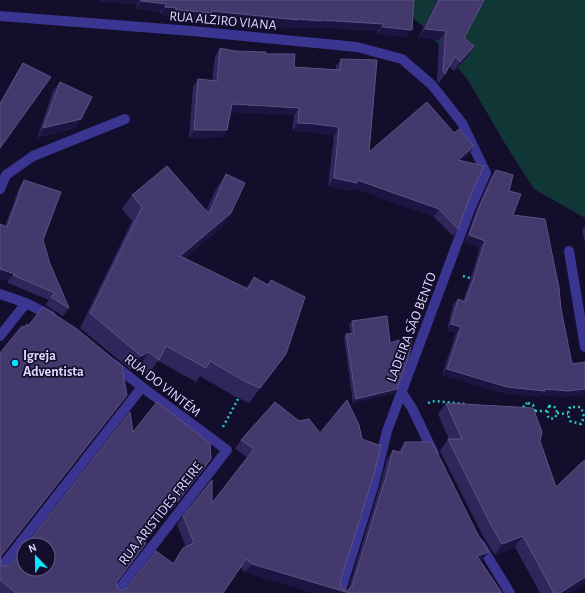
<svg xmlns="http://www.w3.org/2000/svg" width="585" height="593" viewBox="0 0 585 593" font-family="'Alegreya Sans',sans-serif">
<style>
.green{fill:#103736}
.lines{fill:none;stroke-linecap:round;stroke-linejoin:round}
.path{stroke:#23c9c0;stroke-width:2.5;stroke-dasharray:2 3;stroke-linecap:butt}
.minor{stroke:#393590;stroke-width:10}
.wall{fill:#31265b}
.shaded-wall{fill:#1d1441}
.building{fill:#44396d;stroke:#5c5284}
.poi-dot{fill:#05e5ff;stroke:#130e2c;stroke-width:1.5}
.labels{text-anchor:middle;stroke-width:3.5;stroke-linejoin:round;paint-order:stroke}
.street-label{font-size:14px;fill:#ded9ff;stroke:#130e2c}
.poi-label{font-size:14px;font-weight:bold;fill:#ded9ff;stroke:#130e2c;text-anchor:start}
</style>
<rect width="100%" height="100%" fill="#130e2c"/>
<path class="green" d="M389,0H585V218L534,189L507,147L468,80L422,25Z"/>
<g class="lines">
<path class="path" d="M463,276L473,279
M428,403L435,401L465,404
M528,403L533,405L535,411L532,417L527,418C523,413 523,410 524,404Z
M549,406H553L556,408L557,413L555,418L550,419C546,415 548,411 549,406Z
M573,407H580C584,413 585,417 581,424L570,421L568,414L569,408Z
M535,411H547
M557,413L568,414
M223,427L238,399"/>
<path class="minor" d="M0,16L192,31L357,47L402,59L432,85L462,123L486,173L470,209L387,431L374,484L340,593
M0,189L6,175L33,156L125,119
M569,251L585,347
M0,294L26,303L51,316
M0,336L26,303
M113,364L142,387L227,450L116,593
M402,393L412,408L434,454
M480,544L510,593
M0,569L142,387"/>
</g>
<path class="wall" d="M101,0H414L407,37L377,34L378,31L316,27L315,28L294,27L293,28L207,19L206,21L170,18V16L160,14V12L136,8L137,4L101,2Z
M437,0H484L464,38L468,56L454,71L449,67L445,74L439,83L437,81L439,40L418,38Z
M220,48L234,51L266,54L294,67L336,70V66L341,59L369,152L469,154L461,160L469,199L458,229L453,236L434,217L353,188L351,191L328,186L334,135L310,132L292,131L294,115L231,112L227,130L222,137L189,138L193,87L198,79L212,81L215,56Z
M23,63L0,149V102L18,71Z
M60,82L81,119L75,128L37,138L53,91Z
M496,170L509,191L513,215L563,397L542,395L541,397L503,393L442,375L456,333L447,330L453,305L458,299L463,301L469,284L480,247L465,242L476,211L491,177Z
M226,174L231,213L221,228L185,258L246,288L254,277L268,285L271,280L286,354L276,368L249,403L236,397L200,376L196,382L158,361L148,375L139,367L131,370L80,328L132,221L122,209L132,195L206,211L216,189Z
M24,180L50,264L69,308L63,316L45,305L49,300L8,283V281L0,279V224L5,226L19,188Z
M585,226V243L582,230Z
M352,321L394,393L353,403L344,338L346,334H351L349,325Z
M275,402L340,582L341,588L347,591L348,590L380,486L387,459L393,450L398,452L405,442L482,560L480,561L502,593H314L245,572L240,567L223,593H0V562L2,566H8L11,564L133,432L205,468L171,511L169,505L142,540L140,552L116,583L118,589L122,591L127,588L173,563L177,556L183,548L186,547L177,525L183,516L212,503L247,457L235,449L241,440Z
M446,403L540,441L570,593H540L515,547L495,555L483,536L440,451L448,439H449L438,414Z"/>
<path class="shaded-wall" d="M102,0H140L137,4L101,2Z
M141,1L166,4L160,12L136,8Z
M165,7L176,8L170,16L160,14Z
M176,10L212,11L298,19L383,24L378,31L316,27L315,28L294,27L293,28L207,19L206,21L170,18Z
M383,27L412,30L407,37L377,34Z
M425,29L446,31L439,40L418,38Z
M474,46L468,56L454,71L460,62Z
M232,104L299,108L294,115L227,112Z
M81,119L75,128L37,138L43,128Z
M298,123L315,124L339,127L334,135L310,132L292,131Z
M194,130H227L222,137L189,138Z
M474,146L469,154L452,167L458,160Z
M334,178L357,180L439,209L434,217L353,188L351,191L328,186Z
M231,213L221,228L170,270L180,256Z
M469,235L485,241L480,247L465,242Z
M0,269L15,274L13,275L8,281L0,279Z
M451,324L461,327L456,333L447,330Z
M149,352L139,367L131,370L141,356Z
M286,354L276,368L249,403L260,388Z
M447,369L545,389H585V395L563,397L542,395L541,397L503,393L442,375Z
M397,389L394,393L353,403L356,399Z
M127,395L121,404L0,558Z
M211,459L205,468L171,511L177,502Z
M175,497L169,505L135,548L141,540Z
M523,536L515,547L495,555L502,544Z
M489,552L482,560L471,565L477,556Z
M252,564L349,593H314L245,572Z
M585,577V584L570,593H560Z"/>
<path class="building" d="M141,0H414L412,30L383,27V24L321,20V21L298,19V20L212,11L211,13L176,10V8L165,7L166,4L141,1Z
M439,0H484L464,38L474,46L460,62L455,56L445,74L443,71L446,31L425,29Z
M220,48L234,51L266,52V54H295L294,67L340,70L341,59L377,60L369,152L427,102L454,133L459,129L474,146L458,160L484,166L469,199L458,229L439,209L357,180V183L334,178L339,127L315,124L298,123L299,108L232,104L227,130H194L198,79L217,81Z
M23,63L51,77L0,148V104Z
M60,82L92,97L81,119L43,128Z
M167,166L209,214L226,174L245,183L231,213L180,256L248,289L254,277L268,285L271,280L305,297L286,354L260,388L246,382L210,361L206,368L166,346L159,360L149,352L141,356L90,313L142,207L132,195Z
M496,170L513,175L509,191L521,194L513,215L545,219L559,288L561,309L572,364L585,362V389L568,391L545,389V391L507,387L447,369L461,327L451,324L458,299L465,302L474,277L485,241L469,235L480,205Z
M24,180L61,192L43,240L50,264L69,308L51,297L55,293L13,275L15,274L0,269V224L7,227Z
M43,307L77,329L123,367L122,368L127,395L1,556L0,562V353L22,326L24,327L27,324L28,326Z
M387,316L390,343L399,340V344L412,341L408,359L397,389L356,399L346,334L354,333L352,321Z
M347,400L359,425L362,439L381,446L374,474L340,582L341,588L347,591L352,586L386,477L393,450L401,453L405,442H432L477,533L489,552L477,556L502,593H349L252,564L246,559L223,593H16L0,580V562L2,566H8L11,564L24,548V569H48V545H26L130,412L133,432L157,402L210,443L211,459L177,502L175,497L141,540L146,543L116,583L118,589L122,591L127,588L156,551L174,564L183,548L194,543L183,516L212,480V503L254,449L241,440L275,402L299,421L309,419L320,433Z
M446,403L533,408L542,432L540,441L556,487L580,464L585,460V577L560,593H554L523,536L502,544L491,525L448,439H462Z"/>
<circle class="poi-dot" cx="15" cy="363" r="4"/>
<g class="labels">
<g class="street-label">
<text transform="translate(223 20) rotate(5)" y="5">RUA ALZIRO VIANA</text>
<text transform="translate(411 327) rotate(-69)" y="5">LADEIRA SÃO BENTO</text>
<text transform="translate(163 385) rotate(38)" y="5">RUA DO VINTÉM</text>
<text transform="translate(160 513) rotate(-52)" y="5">RUA ARISTIDES FREIRE</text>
</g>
<g class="poi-label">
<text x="23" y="360">Igreja<tspan x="23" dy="16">Adventista</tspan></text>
</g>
</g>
<g transform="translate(36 557) rotate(338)"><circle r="19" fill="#130e2c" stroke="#645f80"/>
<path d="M0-3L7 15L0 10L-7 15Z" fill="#05e5ff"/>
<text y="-6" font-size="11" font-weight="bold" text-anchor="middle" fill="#ded9ff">N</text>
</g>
</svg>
